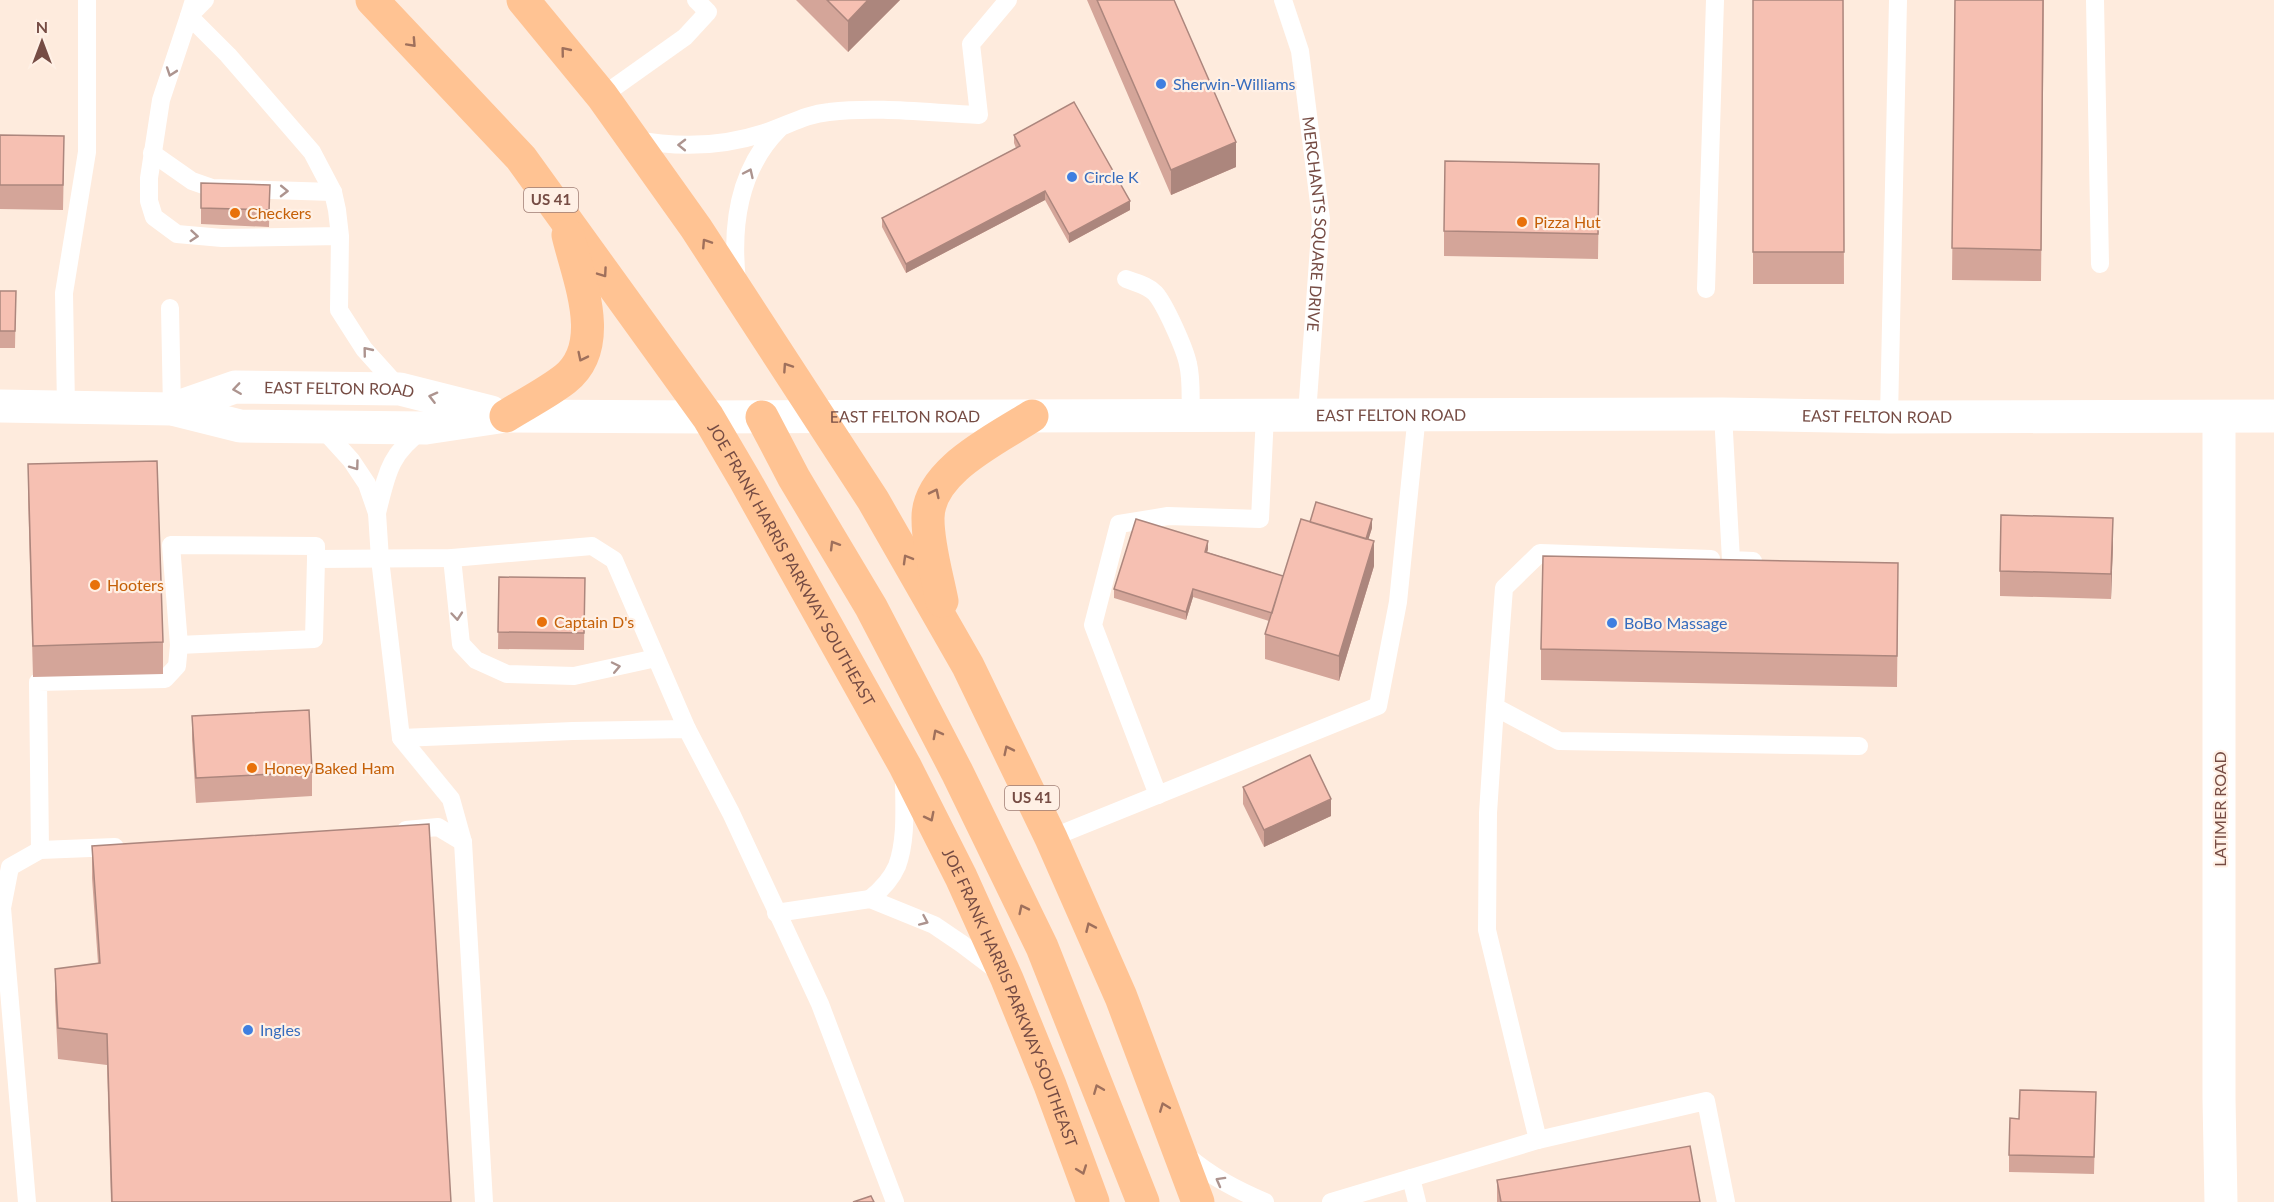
<svg xmlns="http://www.w3.org/2000/svg" width="2274" height="1202" viewBox="0 0 2274 1202" font-family="Lato,sans-serif">
<style>
.lines{fill:none;stroke-linecap:round;stroke-linejoin:round}
.service{stroke:#fff;stroke-width:18}
.minor{stroke:#fff;stroke-width:33}
.tertiary{stroke:#fff;stroke-width:33}
.primary{stroke:#ffc393;stroke-width:33}
.wall{fill:#d4a599}
.shaded-wall{fill:#ac867d}
.building{fill:#f6c0b2;stroke:#ac867d;stroke-width:1.5}
.oneway{stroke:#9f705c}
.oneway2{stroke:#ad948f}
.shop-dot{fill:#3f7fe0;stroke:#fff0e5;stroke-width:2}
.food-dot{fill:#e8710a;stroke:#fff0e5;stroke-width:2}
.labels{text-anchor:middle;stroke-width:4.5;stroke-linejoin:round;paint-order:stroke}
.shield{fill:#fff0e5;stroke:#9f7d74;stroke-width:1.5}
.shield-label{font-size:15px;font-weight:bold;fill:#764c44}
.shop-label{font-size:16px;fill:#366cbe;stroke:#fff0e5;text-anchor:start}
.food-label{font-size:16px;fill:#c56008;stroke:#fff0e5;text-anchor:start}
.street-label{font-size:16px;fill:#764c44;stroke:#fff0e5}
</style>
<rect width="100%" height="100%" fill="#feebdd"/>
<g class="lines">
<g class="service">
<path d="M194,0L189,16L205,0"/>
<path id="s1" d="M1283,0L1300,51L1321,219L1307,414"/>
<path d="M2095,0L2100,264"/>
<path d="M602,96L685,37L708,12L696,0"/>
<path d="M633,139C677,148 721,147 764,133C787,126 805,114 829,112C878,106 930,113 979,115L971,44L1008,0"/>
<path d="M152,153L192,181L212,188L333,192"/>
<path d="M340,236L222,238L177,234L154,217L149,201V178L161,100L189,16L228,55L312,152L333,192L337,210L340,236L339,310L364,349L400,389"/>
<path d="M1126,279C1136,283 1147,285 1155,293C1165,304 1185,349 1188,364C1192,380 1190,399 1191,415"/>
<path d="M737,281C731,226 738,170 779,129"/>
<path d="M1706,289L1715,0"/>
<path d="M170,308L172,409"/>
<path d="M66,407L64,293L87,152V0"/>
<path d="M1723,414L1731,560L1753,561"/>
<path d="M1889,417L1898,0"/>
<path d="M321,427L351,460L367,484L377,513L380,559L401,738L573,731L687,729L731,813L820,1004L895,1202"/>
<path d="M377,513C387,473 389,454 424,429"/>
<path d="M452,558L461,644L476,660L507,674L574,676L656,658"/>
<path d="M316,559L314,639L179,645L171,545L316,546V559L452,558L592,546L614,560L687,729"/>
<path d="M1711,559L1540,553L1504,588L1495,707L1559,741L1859,746"/>
<path d="M401,738L451,799L463,842L484,1202"/>
<path d="M1158,795L1093,625L1119,524L1168,516L1260,519L1265,415"/>
<path d="M406,830L438,827L463,842"/>
<path d="M1051,838L1378,706L1398,602L1417,414"/>
<path d="M40,850L38,682L165,679L177,666L179,645"/>
<path d="M870,899C881,890 891,880 897,866C907,839 904,805 904,777"/>
<path d="M776,913L870,899L934,925L962,944L999,972"/>
<path d="M1538,1140L1706,1101L1726,1202"/>
<path d="M1187,1156C1212,1177 1235,1189 1265,1202"/>
<path d="M1411,1178L1417,1202"/>
<path d="M27,1202L2,908L10,867L40,850L115,847"/>
<path d="M1331,1202L1538,1140L1487,930L1488,813L1495,707"/>
</g>
<path class="minor" d="M2219,417V1099L2221,1202"/>
<g class="tertiary">
<path id="s2" d="M0,406L172,409L240,426L426,428L506,416L708,417L1723,414L1889,417L2274,416"/>
<path id="s3" d="M172,409L235,387L400,389L491,412"/>
</g>
<g class="primary">
<path id="s4" d="M372,0L521,158L708,417L745,480L905,766L961,877L1007,979L1050,1085L1093,1202"/>
<path d="M523,0L602,96L696,228L873,500L968,666L1051,838L1121,997L1198,1202"/>
<path d="M506,416C525,404 547,393 565,379C608,345 578,278 568,235"/>
<path d="M762,417L794,478L871,607L957,772L1042,947L1143,1202"/>
<path d="M942,601C937,575 928,546 928,519C927,471 997,439 1032,416"/>
</g>
</g>
<path class="wall" d="M796,0H900L848,52Z
M1087,0H1174L1236,167L1171,195Z
M1753,0H1843L1844,284H1753Z
M1955,0H2044L2041,281L1952,280Z
M0,135L64,160L63,210L0,209Z
M1014,135L1130,210L1069,243L1045,200L906,273L882,227V218L1016,148L1014,143Z
M201,183L270,185L269,227L201,224Z
M1599,189L1598,259L1444,256V231Z
M0,291H16L15,348H0Z
M28,464L163,642V674L33,677L28,495Z
M1310,522L1372,528L1368,540L1374,566L1339,681L1265,659V634L1269,621L1193,597L1186,620L1114,598V589L1208,549L1207,552L1283,576Z
M2113,542L2111,599L2000,596V571Z
M499,577L585,578L584,650L498,649Z
M1898,594L1897,687L1541,680V649Z
M192,716L312,772V796L196,803L192,740Z
M1243,787L1331,816L1264,847L1243,804Z
M92,846L451,1202H111L107,1065L58,1059L55,1001V969L98,963L92,878Z
M2096,1092L2094,1174L2009,1172V1155L2019,1119Z
M1497,1180L1700,1202H1497Z"/>
<path class="shaded-wall" d="M868,0H900L848,52V21Z
M1236,142V167L1171,195V170Z
M1045,191V200L906,273V264Z
M1130,201V210L1069,243V234Z
M2113,518V542L2111,599V574Z
M1372,519V528L1361,563V554Z
M1208,541V549L1205,560V552Z
M1374,541V566L1339,681V656Z
M1193,589V597L1186,620V612Z
M1331,799V816L1264,847V830Z"/>
<path class="building" d="M827,0H868L848,21Z
M1097,0H1174L1236,142L1171,170Z
M1753,0H1843L1844,252H1753Z
M1955,0H2043L2041,250L1952,248Z
M1074,102L1130,201L1069,234L1045,191L906,264L882,218L1020,146L1014,135Z
M0,135L64,136L63,185H0Z
M1445,161L1599,164L1598,234L1444,231Z
M201,183L270,185L269,210L201,208Z
M0,291H16L15,331H0Z
M157,461L163,642L33,646L28,464Z
M1316,502L1372,519L1366,539L1310,522Z
M2001,515L2113,518L2111,574L2000,571Z
M1136,519L1208,541L1205,552L1283,576L1272,613L1193,589L1186,612L1114,589Z
M1301,519L1374,541L1339,656L1265,634Z
M1543,556L1898,563L1897,656L1541,649Z
M499,577L585,578L584,633L498,632Z
M309,710L312,772L196,778L192,716Z
M1310,755L1331,799L1264,830L1243,787Z
M429,824L451,1202H112L107,1034L58,1028L55,969L100,963L92,846Z
M2020,1090L2096,1092L2094,1157L2009,1155L2010,1118L2019,1119Z
M1690,1146L1700,1202H1501L1497,1180Z
M871,1196L874,1202H853Z"/>
<defs><path id="oneway-chevron" d="M-2-3.5L2.5 0L-2 3.5" fill="none" stroke-width="1.6" stroke-linecap="round" stroke-linejoin="round" transform="scale(1.5)"/></defs>
<g class="oneway">
<use href="#oneway-chevron" transform="translate(412 43) rotate(47)"/>
<use href="#oneway-chevron" transform="translate(565 51) rotate(-129)"/>
<use href="#oneway-chevron" transform="translate(706 243) rotate(-123)"/>
<use href="#oneway-chevron" transform="translate(603 273) rotate(55)"/>
<use href="#oneway-chevron" transform="translate(582 357) rotate(116)"/>
<use href="#oneway-chevron" transform="translate(787 367) rotate(-124)"/>
<use href="#oneway-chevron" transform="translate(935 493) rotate(-64)"/>
<use href="#oneway-chevron" transform="translate(834 545) rotate(-121)"/>
<use href="#oneway-chevron" transform="translate(907 559) rotate(-120)"/>
<use href="#oneway-chevron" transform="translate(937 734) rotate(-118)"/>
<use href="#oneway-chevron" transform="translate(1008 750) rotate(-116)"/>
<use href="#oneway-chevron" transform="translate(930 817) rotate(63)"/>
<use href="#oneway-chevron" transform="translate(1023 909) rotate(-116)"/>
<use href="#oneway-chevron" transform="translate(1090 927) rotate(-114)"/>
<use href="#oneway-chevron" transform="translate(1098 1089) rotate(-112)"/>
<use href="#oneway-chevron" transform="translate(1164 1107) rotate(-111)"/>
<use href="#oneway-chevron" transform="translate(1082 1170) rotate(70)"/>
</g>
<g class="oneway2">
<use href="#oneway-chevron" transform="translate(171 72) rotate(109)"/>
<use href="#oneway-chevron" transform="translate(682 145) rotate(-179)"/>
<use href="#oneway-chevron" transform="translate(749 173) rotate(-65)"/>
<use href="#oneway-chevron" transform="translate(284 191) rotate(1)"/>
<use href="#oneway-chevron" transform="translate(194 236) rotate(5)"/>
<use href="#oneway-chevron" transform="translate(367 351) rotate(-129)"/>
<use href="#oneway-chevron" transform="translate(237 389) rotate(172)"/>
<use href="#oneway-chevron" transform="translate(433 397) rotate(-166)"/>
<use href="#oneway-chevron" transform="translate(355 466) rotate(54)"/>
<use href="#oneway-chevron" transform="translate(457 616) rotate(85)"/>
<use href="#oneway-chevron" transform="translate(616 667) rotate(-12)"/>
<use href="#oneway-chevron" transform="translate(924 921) rotate(24)"/>
<use href="#oneway-chevron" transform="translate(1220 1181) rotate(-151)"/>
</g>
<g class="shop-dot">
<circle cx="1161" cy="84" r="6"/>
<circle cx="1072" cy="177" r="6"/>
<circle cx="1612" cy="623" r="6"/>
<circle cx="248" cy="1030" r="6"/>
</g>
<g class="food-dot">
<circle cx="235" cy="213" r="6"/>
<circle cx="1522" cy="222" r="6"/>
<circle cx="95" cy="585" r="6"/>
<circle cx="542" cy="622" r="6"/>
<circle cx="252" cy="768" r="6"/>
</g>
<g class="labels">
<g class="shield">
<rect x="524" y="188" width="54" height="24" rx="4.5"/>
<rect x="1005" y="786" width="54" height="24" rx="4.5"/>
</g>
<g class="shield-label">
<text x="551" y="205">US 41</text>
<text x="1032" y="803">US 41</text>
</g>
<g class="shop-label">
<text x="1173" y="90">Sherwin-Williams</text>
<text x="1084" y="183">Circle K</text>
<text x="1624" y="629">BoBo Massage</text>
<text x="260" y="1036">Ingles</text>
</g>
<g class="food-label">
<text x="247" y="219">Checkers</text>
<text x="1534" y="228">Pizza Hut</text>
<text x="107" y="591">Hooters</text>
<text x="554" y="628">Captain D's</text>
<text x="264" y="774">Honey Baked Ham</text>
</g>
<g class="street-label">
<text dy="6" stroke="none"><textPath href="#s1" startOffset="228">MERCHANTS SQUARE DRIVE</textPath></text>
<text dy="6" stroke="none"><textPath href="#s3" startOffset="171">EAST FELTON ROAD</textPath></text>
<text dy="6" stroke="none"><textPath href="#s2" startOffset="1394">EAST FELTON ROAD</textPath></text>
<text dy="6" stroke="none"><textPath href="#s2" startOffset="908">EAST FELTON ROAD</textPath></text>
<text dy="6" stroke="none"><textPath href="#s2" startOffset="1880">EAST FELTON ROAD</textPath></text>
<text dy="6" stroke="none"><textPath href="#s4" startOffset="706">JOE FRANK HARRIS PARKWAY SOUTHEAST</textPath></text>
<text transform="translate(2220 809) rotate(-90)" y="6">LATIMER ROAD</text>
<text dy="6" stroke="none"><textPath href="#s4" startOffset="1192">JOE FRANK HARRIS PARKWAY SOUTHEAST</textPath></text>
</g>
</g>
<g transform="translate(42 42)" stroke="#fff0e5" stroke-width="4.5" paint-order="stroke">
<path d="M0-4.5L10 22L0 15L-10 22Z" fill="#764c44"/>
<text y="-9" font-size="16" font-weight="bold" text-anchor="middle" fill="#764c44">N</text>
</g>
</svg>
